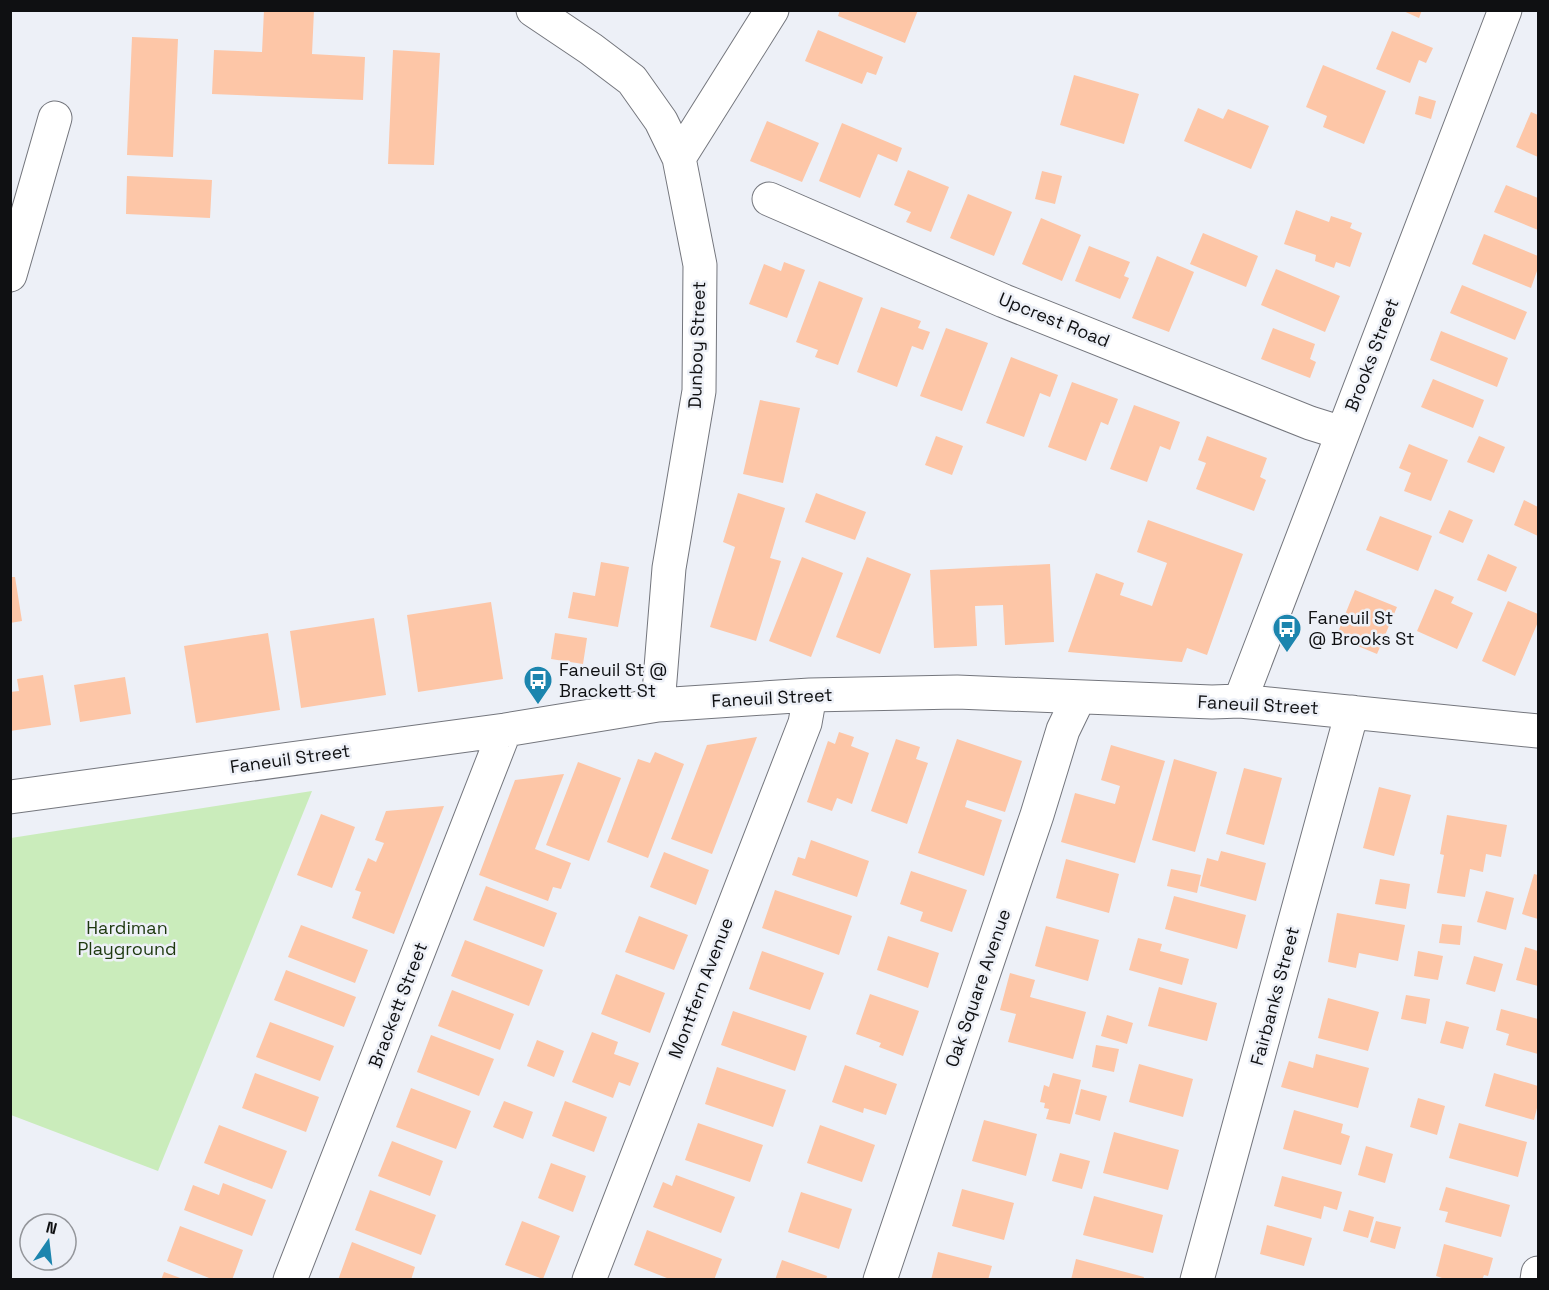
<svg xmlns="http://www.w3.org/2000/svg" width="1549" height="1290" viewBox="0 0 1549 1290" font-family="'Space Grotesk',sans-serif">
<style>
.green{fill:#caecbb}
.building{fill:#fdc6a7}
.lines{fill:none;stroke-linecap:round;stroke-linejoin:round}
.minor-casing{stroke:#74767d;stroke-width:35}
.minor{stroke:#fff;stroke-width:33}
.labels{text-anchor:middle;stroke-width:5;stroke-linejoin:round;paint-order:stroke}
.street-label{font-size:18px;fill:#0f1012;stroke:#edf0f7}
.poi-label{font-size:18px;fill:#0f1012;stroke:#edf0f7;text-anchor:start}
.park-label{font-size:18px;fill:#1d380e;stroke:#edf0f7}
</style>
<rect width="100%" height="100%" fill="#edf0f7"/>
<path class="green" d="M312,791L158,1171L11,1115V838Z"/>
<path class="building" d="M264,10H314L312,54L365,57L363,100L212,94L214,50L262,52Z
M840,10H918L905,43L838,16Z
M1401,10H1422L1419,18Z
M818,30L883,57L876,75L867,72L862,84L805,61Z
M1392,31L1433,48L1426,63L1419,60L1410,83L1376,69Z
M132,37L178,39L173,157L127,155Z
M393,50L440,53L434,165L388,164Z
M1323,65L1386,91L1364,144L1323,127L1327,116L1306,107Z
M1074,75L1139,94L1124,144L1060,125Z
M1419,96L1436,101L1431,119L1415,114Z
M1198,108L1223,119L1228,109L1269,126L1251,169L1184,141Z
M1531,112L1538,115V157L1516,147Z
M767,121L819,143L802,182L750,161Z
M842,123L902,148L897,162L878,154L860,198L819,181Z
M908,170L949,187L931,232L906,222L911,212L894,205Z
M1042,171L1062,176L1055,204L1035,199Z
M127,176L212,180L210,218L126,214Z
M1506,185L1538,198V230L1494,212Z
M968,194L1012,212L994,256L950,238Z
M1296,210L1329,222L1331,216L1352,223L1350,228L1362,233L1350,267L1336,262L1334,268L1315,261L1316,255L1284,244Z
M1041,218L1081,235L1062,281L1022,264Z
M1203,233L1258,256L1246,287L1190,264Z
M1484,234L1538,256V268L1531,288L1472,264Z
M1089,246L1130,262L1124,276L1129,278L1120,299L1075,281Z
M1157,256L1194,272L1169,332L1132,318Z
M784,262L805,270L787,318L749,304L764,264L781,271Z
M1276,269L1340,296L1325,332L1261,305Z
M819,281L863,298L838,365L815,357L818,350L796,342Z
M1462,285L1527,312L1515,340L1450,313Z
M881,307L921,321L918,328L930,332L923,350L912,346L897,387L857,372Z
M946,328L988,343L962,411L920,396Z
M1273,328L1315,344L1310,359L1316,362L1310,378L1261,359Z
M1441,331L1508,358L1497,387L1430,360Z
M1011,357L1058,375L1050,397L1040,393L1024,437L986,423Z
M1433,379L1484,400L1473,428L1421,407Z
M1072,382L1118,399L1108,425L1101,422L1086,461L1048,447Z
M760,400L800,408L783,483L743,474Z
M1134,405L1180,422L1170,450L1160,446L1147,482L1110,469Z
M936,436L963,446L952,475L925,465Z
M1207,436L1267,458L1260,477L1266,480L1254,511L1196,489L1206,463L1198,460Z
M1479,436L1505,447L1494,473L1467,462Z
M1409,444L1448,460L1431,501L1404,491L1411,473L1399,468Z
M738,493L785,508L770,558L781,561L756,641L710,627L735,547L723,542Z
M816,493L866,512L855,540L805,522Z
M1524,500L1538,507V536L1514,525Z
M1449,510L1473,520L1463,543L1439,533Z
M1380,516L1432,536L1418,571L1366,550Z
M1148,520L1243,554L1207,655L1187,648L1182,662L1068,652L1096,573L1124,583L1120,595L1152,606L1167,563L1137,552Z
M1488,554L1517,567L1506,592L1477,580Z
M802,557L843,573L811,657L769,641Z
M867,557L911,574L880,654L836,637Z
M601,562L629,567L618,627L568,618L573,592L595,596Z
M1050,564L1054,642L1005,645L1003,605L975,606L977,646L934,648L930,570Z
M10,577H15L22,621L10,623Z
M1435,589L1454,597L1451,603L1473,613L1457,649L1417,631Z
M1355,590L1397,607L1377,654L1336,637Z
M1508,601L1538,614V622L1515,676L1482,661Z
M491,602L503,679L418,692L407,615Z
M374,618L386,695L301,708L290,631Z
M268,633L280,710L196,723L184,646Z
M555,633L587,638L583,664L551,659Z
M43,675L51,725L10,731V692L19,691L17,679Z
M125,677L131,714L80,722L74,685Z
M839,732L854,737L851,746L869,753L852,804L837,798L832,811L807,802L828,741L835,744Z
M757,737L712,854L671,839L707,745Z
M896,739L920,747L916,759L928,763L907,824L871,811Z
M957,739L1022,761L1005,812L967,800L965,807L1002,820L984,876L918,853Z
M1111,745L1165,761L1135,863L1061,842L1075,793L1115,804L1120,786L1101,780Z
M655,752L684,764L648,858L607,842L638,759L650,763Z
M1174,759L1217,772L1195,852L1152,840Z
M578,762L621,778L589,861L546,845Z
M1244,768L1282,778L1264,845L1226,834Z
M564,774L535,849L571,863L561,889L553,887L548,901L479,875L515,780Z
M1379,787L1411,795L1394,856L1363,848Z
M444,806L394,934L352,918L361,892L355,890L368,858L376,862L384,843L375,840L386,811Z
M321,814L355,827L332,888L297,875Z
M1447,815L1507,825L1501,857L1486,854L1483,872L1470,869L1465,897L1437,893L1444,855L1440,854Z
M811,840L869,861L857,897L792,875L798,857L805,859Z
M1221,851L1266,863L1256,901L1200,886L1207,858L1218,861Z
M664,852L709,870L696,905L650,887Z
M1066,859L1119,874L1109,913L1056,898Z
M1171,869L1201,875L1197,893L1167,886Z
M911,871L967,890L952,932L920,921L923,912L900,904Z
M1534,874L1538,875V919L1522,914Z
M1380,879L1410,884L1406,909L1375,904Z
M486,886L557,913L544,947L473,920Z
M775,890L852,916L839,955L762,928Z
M1486,891L1514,898L1506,930L1477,922Z
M1174,896L1246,915L1237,949L1165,929Z
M1337,913L1405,925L1398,961L1359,953L1356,968L1328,962Z
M639,916L688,935L674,970L625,952Z
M1442,924L1462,926L1460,945L1439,943Z
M301,925L368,950L355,983L288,957Z
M1046,926L1099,940L1088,981L1035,966Z
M888,936L939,953L928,988L877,970Z
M1138,938L1162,944L1160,951L1189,959L1182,985L1129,970Z
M465,940L543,970L529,1006L451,976Z
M1525,947L1538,951V986L1516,980Z
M762,951L824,973L810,1010L749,989Z
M1418,951L1443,956L1438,980L1414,976Z
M1474,956L1503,964L1495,992L1466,984Z
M286,970L356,997L344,1027L274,1000Z
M1010,973L1035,980L1030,997L1086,1012L1073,1059L1008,1042L1016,1014L1000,1010Z
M616,974L665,993L650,1033L601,1014Z
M1159,987L1217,1003L1207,1041L1148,1026Z
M452,990L514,1014L500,1050L438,1026Z
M870,994L919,1011L903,1056L879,1047L881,1043L856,1034Z
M1406,995L1430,999L1426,1024L1401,1019Z
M1328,998L1379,1012L1368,1051L1318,1038Z
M1501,1009L1538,1019V1054L1506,1045L1509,1034L1496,1030Z
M733,1011L807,1036L795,1071L721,1045Z
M1107,1015L1133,1023L1127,1044L1101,1036Z
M1446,1021L1469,1027L1463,1049L1440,1043Z
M270,1022L334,1046L320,1081L256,1057Z
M592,1032L618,1042L614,1054L639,1063L630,1086L619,1082L613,1098L572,1082Z
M431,1035L494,1059L479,1096L417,1072Z
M537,1040L564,1051L554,1077L527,1066Z
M1096,1045L1119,1049L1114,1072L1092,1067Z
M1316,1054L1369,1068L1358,1108L1281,1087L1289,1061L1313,1068Z
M1139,1064L1193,1079L1183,1117L1129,1102Z
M845,1065L897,1084L886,1115L864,1108L863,1113L832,1102Z
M717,1067L786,1090L773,1127L705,1104Z
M255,1073L319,1097L306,1132L242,1108Z
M1053,1073L1081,1080L1070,1124L1046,1119L1049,1109L1044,1108L1045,1103L1040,1102L1044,1085L1049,1087Z
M1494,1073L1538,1086V1104L1534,1120L1485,1106Z
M411,1088L471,1111L456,1149L396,1127Z
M1081,1089L1107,1096L1100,1121L1075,1114Z
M1418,1098L1445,1106L1437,1135L1410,1127Z
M504,1101L533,1112L523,1139L493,1127Z
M565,1101L607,1117L594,1152L552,1136Z
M1294,1110L1343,1124L1341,1133L1350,1136L1341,1165L1283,1149Z
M984,1120L1037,1134L1026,1176L972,1161Z
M698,1123L763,1145L750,1182L685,1160Z
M1459,1123L1527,1142L1518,1177L1449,1158Z
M219,1125L287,1151L272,1189L204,1163Z
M820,1125L875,1145L862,1182L807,1163Z
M1114,1132L1179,1150L1168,1190L1103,1173Z
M392,1141L443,1161L430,1196L378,1176Z
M1366,1146L1393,1154L1385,1183L1358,1175Z
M1060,1153L1090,1161L1082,1189L1052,1181Z
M551,1163L586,1176L573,1212L538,1198Z
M676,1175L735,1197L721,1233L653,1207L663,1182L672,1186Z
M1282,1176L1342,1192L1337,1210L1324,1206L1321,1219L1274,1206Z
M223,1183L266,1200L252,1236L184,1210L193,1185L219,1195Z
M1446,1187L1510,1205L1501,1237L1445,1222L1448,1212L1439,1210Z
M962,1189L1014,1203L1004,1240L952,1226Z
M370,1190L436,1215L421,1255L355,1230Z
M801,1192L852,1209L839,1249L788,1232Z
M1094,1196L1163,1215L1153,1253L1083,1235Z
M1349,1210L1374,1217L1368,1238L1343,1231Z
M522,1221L560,1236L543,1279L505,1265Z
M1376,1221L1401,1227L1395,1249L1370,1242Z
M1267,1225L1312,1238L1304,1266L1260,1254Z
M180,1226L243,1250L232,1280H214L167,1261Z
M647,1230L722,1259L714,1280H672L634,1265Z
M352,1242L415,1267L411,1280H338Z
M1444,1244L1493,1258L1488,1276L1484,1275L1482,1280H1448L1436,1276Z
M938,1252L992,1266L988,1280H931Z
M1076,1259L1144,1277L1143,1280H1071Z
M782,1260L827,1276L826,1280H775Z
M164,1272L183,1279V1280H161Z"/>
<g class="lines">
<g class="minor-casing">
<path id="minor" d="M533,10L591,49L632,80L661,121L679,158
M769,199L1004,301L1310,423L1342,433
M10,275L55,118
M1240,701L1505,10
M658,705L669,568L699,391L700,265L679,158L772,10
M10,797L505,730L658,705L810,695L957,692L1212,702L1240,701L1538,731
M290,1280L505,730
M589,1280L805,723L810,695
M880,1280L1037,815L1063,730L1079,697
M1197,1280L1352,712
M1537,1280L1538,1273"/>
</g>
<use href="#minor" class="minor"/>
</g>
<defs>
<g id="bus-pin" transform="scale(1.5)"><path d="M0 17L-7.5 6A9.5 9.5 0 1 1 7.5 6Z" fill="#1c85ae" stroke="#edf0f7"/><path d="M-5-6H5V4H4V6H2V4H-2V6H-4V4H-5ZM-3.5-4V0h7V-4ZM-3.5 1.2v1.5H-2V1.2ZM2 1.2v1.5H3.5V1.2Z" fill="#fff"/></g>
</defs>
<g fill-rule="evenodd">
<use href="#bus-pin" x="1287" y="628"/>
<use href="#bus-pin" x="538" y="680"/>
</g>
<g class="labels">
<g class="street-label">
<text transform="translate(1054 320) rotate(22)" y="6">Upcrest Road</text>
<text transform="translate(697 345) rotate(-88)" y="6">Dunboy Street</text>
<text transform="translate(1372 355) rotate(-69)" y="6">Brooks Street</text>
<text transform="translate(772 698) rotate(-3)" y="6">Faneuil Street</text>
<text transform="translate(1258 705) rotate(3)" y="6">Faneuil Street</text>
<text transform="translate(290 759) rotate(-8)" y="6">Faneuil Street</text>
<text transform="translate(701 988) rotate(-69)" y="6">Montfern Avenue</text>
<text transform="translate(978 988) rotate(-71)" y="6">Oak Square Avenue</text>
<text transform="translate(1275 996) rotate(-75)" y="6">Fairbanks Street</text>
<text transform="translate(398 1005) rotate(-69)" y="6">Brackett Street</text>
</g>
<g class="poi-label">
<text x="1308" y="624">Faneuil St<tspan x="1308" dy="21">@ Brooks St</tspan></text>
<text x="559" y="676">Faneuil St @<tspan x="559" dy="21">Brackett St</tspan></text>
</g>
<g class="park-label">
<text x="127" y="934">Hardiman<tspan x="127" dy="21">Playground</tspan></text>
</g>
</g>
<rect width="1549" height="1290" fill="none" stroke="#0f1012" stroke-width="24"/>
<g transform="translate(48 1242) rotate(14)"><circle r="28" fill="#edf0f7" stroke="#94969b" stroke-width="1.5"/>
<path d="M0-4.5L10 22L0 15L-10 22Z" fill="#1c85ae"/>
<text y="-9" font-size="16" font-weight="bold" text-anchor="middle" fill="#0f1012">N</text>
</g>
</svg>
